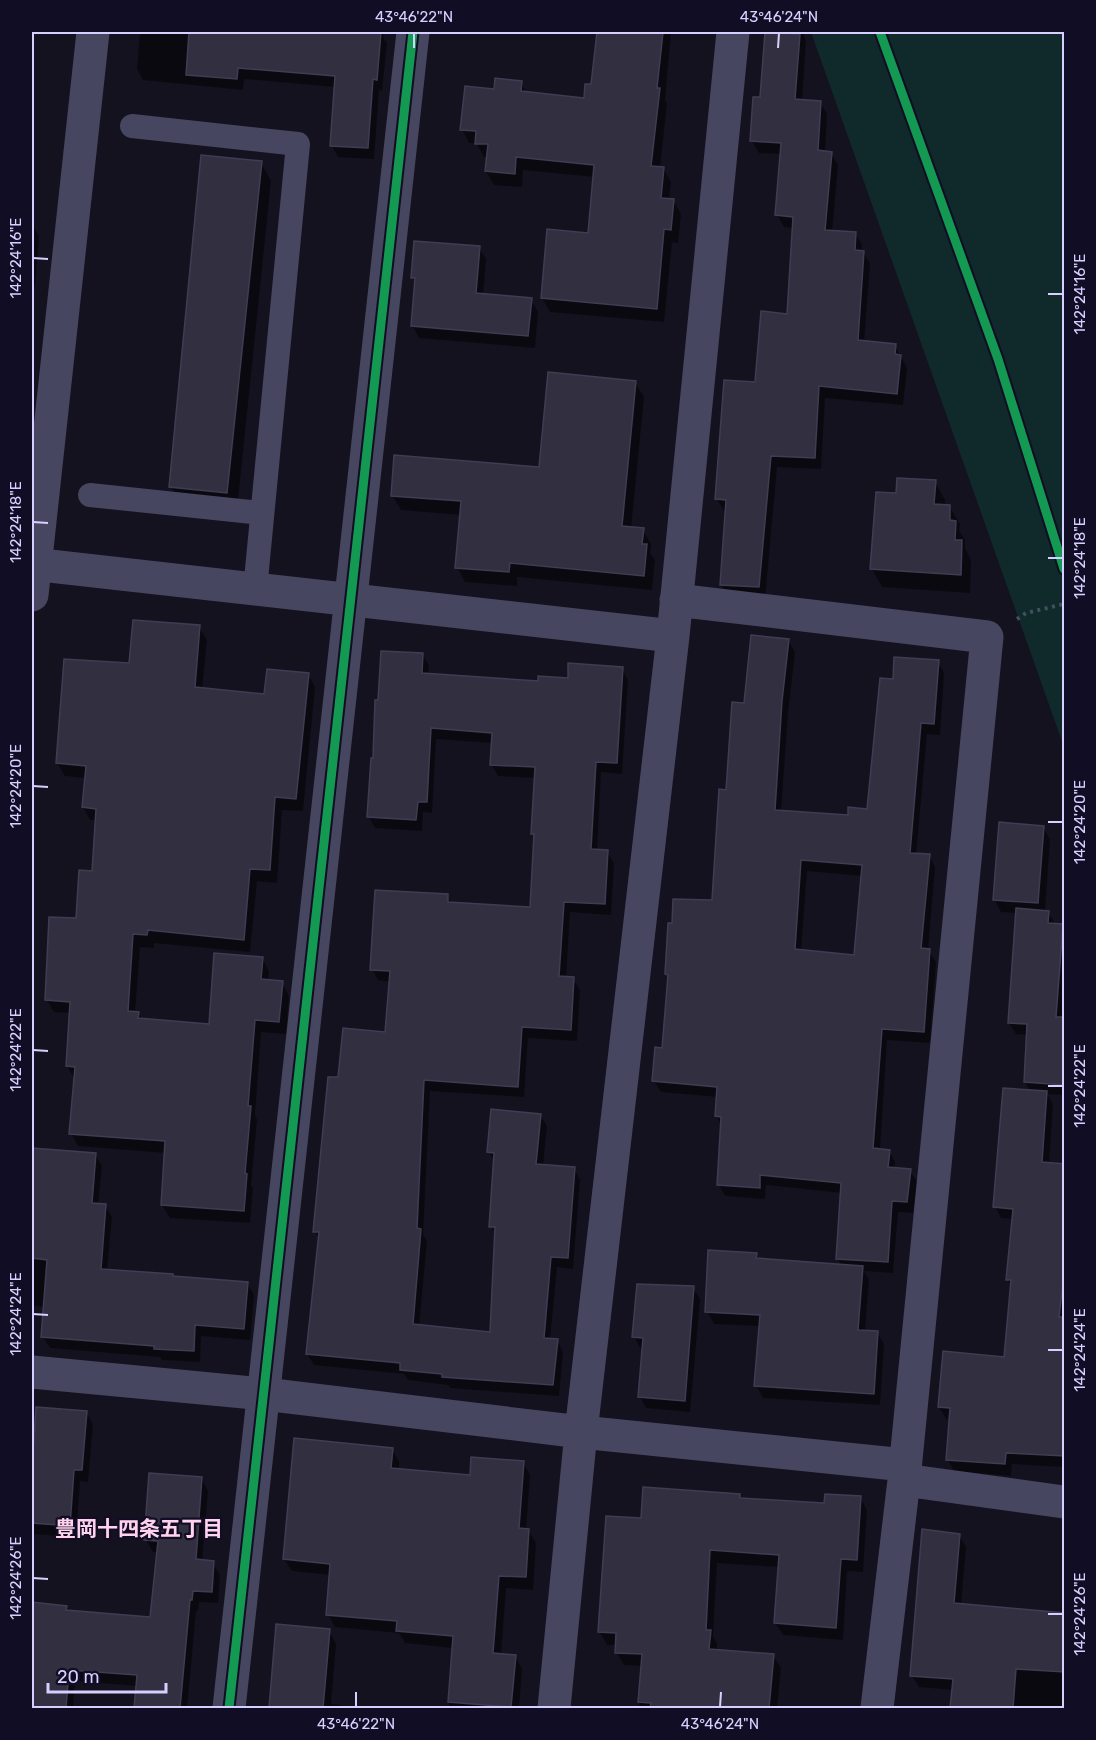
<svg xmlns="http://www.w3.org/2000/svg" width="1096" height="1740" viewBox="0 0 1096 1740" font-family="Rubik,'Noto Sans JP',sans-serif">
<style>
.green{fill:#102a2b}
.shadow{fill:#0007;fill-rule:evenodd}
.building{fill:#322f41;stroke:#403c53;stroke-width:1.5;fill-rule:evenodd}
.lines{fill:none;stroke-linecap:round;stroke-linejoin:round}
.path{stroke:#414f5f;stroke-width:4;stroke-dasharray:3 4.5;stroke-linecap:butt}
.service{stroke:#474660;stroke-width:24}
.minor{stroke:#474660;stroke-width:33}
.cycleway-casing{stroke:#110d24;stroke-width:13}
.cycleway{stroke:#139951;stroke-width:9}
.ticks{fill:none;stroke:#d5d0ff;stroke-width:2}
.labels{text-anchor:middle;stroke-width:4.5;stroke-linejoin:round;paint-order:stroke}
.neighbourhood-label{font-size:21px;font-weight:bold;fill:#ffd2ee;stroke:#110d24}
.neatline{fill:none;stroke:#d5d0ff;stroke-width:2}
.ticks-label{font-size:15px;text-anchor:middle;fill:#d5d0ff}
</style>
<rect width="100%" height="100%" fill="#14121f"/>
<path class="green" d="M811,32H1064V747Z"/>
<path class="shadow" d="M140,32H384L383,37L387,43L382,91L379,90L374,159L338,157L332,146L336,87L244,79L243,90L143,80L137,69Z
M598,32H671L665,100L667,103L660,168H663L671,182L669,200H673L681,214L678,243L672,242L664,322L550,312L542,298L589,234L595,177L523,170L522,187L494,185L486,171L488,157H484L476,143H469L462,129L495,90L521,82L527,94L585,99L592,86Z
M766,32H802L806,41L802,101L820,102L827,114L825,153H831L838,165L832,232L855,233L862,245L861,253H864L870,264L864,343L895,346L907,368L903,405L825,398L821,469L777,467L765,599L728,596L721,584L727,511H724L717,499L757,384L788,315L794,228L784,227L777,215L782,154L759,153L752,141L761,99Z
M261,163L271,181L237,510L181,505L171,487Z
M32,224L39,236L35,287L32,286V294Z
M479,247L486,259L483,295L531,300L538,312L535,348L419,338L412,325L416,284L412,277Z
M635,382L644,397L631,529L643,530L651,544L650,553L655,560L652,590L517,577V586L465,582L457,567L461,515L401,510L392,495L540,469Z
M935,482L945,500V506H949L960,524L959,530L965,540V548L971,560L970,593L882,587L872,569Z
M199,627L207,640L202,690L266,695L308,674L315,687L303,811L282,810L277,883L257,881L250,952L154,943V948L140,947L135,1013H138L142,1020L210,1025L262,958L269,971L268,982L282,983L289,996L286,1034L261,1032L255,1115L257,1120L251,1185L253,1188L250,1223L170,1218L162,1205L166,1153L78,1146L71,1133L75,1080L67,1066L71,1013L54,1012L46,999L77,920L93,872L97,820H90L83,807L86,778L65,776L57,763L131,665Z
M788,640L795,652L788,713L781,812L849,816L868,811L894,681L938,662L944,673L940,735L927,734L916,855L929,856L935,867L928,950L936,962L930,1043L887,1040L880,1150L889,1151L895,1162L894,1169L910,1171L917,1182L913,1213L898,1212L893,1273L864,1271L869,1279L865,1332H877L884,1344L880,1405L763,1398L756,1385L760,1326L714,1324L707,1311L756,1254L759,1260L842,1266L837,1258L842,1193L766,1185L765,1199L725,1196L719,1185L722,1126L716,1116L718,1097L661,1092L654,1081L664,1049L669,978L667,974L713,902L728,791L746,704ZM807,871L863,876L855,956L801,951Z
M423,655L429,666L428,675L539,683L569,680L622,669L628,680L622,774L601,772L597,851L607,852L614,863L611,915L570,912L566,978L573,979L580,990L577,1041L528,1038L524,1097L430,1091L423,1235L427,1241L419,1326L491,1333L496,1235L491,1226L495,1162L489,1152L540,1115L547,1126L543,1166L574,1168L580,1180L573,1269L557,1267L550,1340H557L563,1352L559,1396L450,1388L448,1385L408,1380L404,1374L314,1365L307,1354L320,1240L315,1231L340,1079L386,1034L391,982L378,980L372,969L448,896L452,904L531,909L535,839L532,834L535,778L498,776L491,764L492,743L436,739L432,813L423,812L422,831L375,828L369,817L379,702Z
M1043,827L1050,839L1045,912H1048L1056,925H1062L1064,930L1063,1018L1064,1019V1095L1047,1094L1053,1104L1049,1165L1064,1166V1296L1059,1360H1064V1467L1012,1464L1011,1476L954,1471L948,1460L951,1419H946L939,1407L1006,1359L1012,1287L1007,1279L1013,1219L1001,1218L995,1206L1031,1092L1025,1082L1028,1035L1016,1034L1009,1023L1017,913L1001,912L994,899Z
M32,1149L95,1154L102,1166L98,1205L105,1206L112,1217L107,1271L247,1283L254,1295L250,1340L201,1336L200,1362L162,1360L160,1357L50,1348L43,1337L45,1307L32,1306Z
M693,1288L700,1299L690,1412L646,1408L640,1397L644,1348H640L634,1336Z
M86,1412L93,1424L88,1482L80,1481L76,1537L32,1534V1480Z
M392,1449L399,1462V1471L471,1477L523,1462L530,1475L526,1530H528L536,1543L533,1590L506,1588L501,1655L515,1656L522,1669L519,1708H449L453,1648L405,1643L399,1633L335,1627L328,1614L331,1575L292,1571L284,1559Z
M202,1479L208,1491L202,1562L213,1563L220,1575L218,1603L199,1602L198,1611H196L187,1708H135L137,1686L75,1681L73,1708H32V1604L66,1607L68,1611L152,1618L158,1552H153L146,1540Z
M740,1495L742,1499L825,1505L860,1497L867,1510L863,1572L847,1571L843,1640L783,1635L775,1623L779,1567L717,1563L713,1636L717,1644V1651L773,1655L781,1668L777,1708H639L642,1666L624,1665L616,1652L617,1645H607L600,1632L642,1520Z
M959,1535L966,1547L961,1605L1061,1614L1064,1578V1708H952L954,1690L919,1687L912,1676Z
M277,1626L329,1631L336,1644L331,1704L340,1705L342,1708H271Z"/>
<path class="building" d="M189,32H381L377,80L373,79L368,148L330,146L335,76L238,68L237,79L186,75Z
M597,32H663L657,88H660L651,166L664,167L661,198L674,199L671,230L664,229L657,309L541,298L547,229L588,233L594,165L516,157L515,174L485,171L488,144H475L476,131L460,130L465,86L494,89L495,78L522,81L521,91L584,98L585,84H591Z
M765,32L800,34L795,99L821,101L818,150L832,152L825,230L856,232L855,250L864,251L858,340L896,344L895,354L901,355L897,394L819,386L815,458L771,456L759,587L720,585L726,500L715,499L724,380L755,382L761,311L787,314L793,217L775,215L781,143L750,141L753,97H760Z
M201,155L262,161L227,493L169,487Z
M414,241L480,246L476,293L532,298L528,336L411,326L415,278H411Z
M548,372L636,381L622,526L644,528L642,544H647L644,576L510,563L509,572L455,568L461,501L391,496L394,455L539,467Z
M897,478L936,480L934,504L950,505V520L956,521L955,540H962L961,575L870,569L876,492L896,493Z
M133,620L200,625L195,687L264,694L267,669L309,673L296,799L275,797L270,870L250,869L244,940L148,930L147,935L133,934L128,1011L139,1012L138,1018L209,1024L214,953L263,957L261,979L283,981L279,1022L255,1020L248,1106H251L245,1173L247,1174L244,1211L161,1205L165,1141L69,1134L75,1067L66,1066L70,1002L45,1000L49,917L76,918L79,870L92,871L96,809L82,807L86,766L56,763L64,659L129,663Z
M751,635L789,639L782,701L775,810L848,815V807L867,809L880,678L893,679L894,657L939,660L934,724L921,723L910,853L930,854L921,948L930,949L924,1032L882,1029L873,1148L890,1150L888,1167L911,1169L907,1202L892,1201L888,1262L836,1259L841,1183L760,1175V1188L717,1185L721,1117L715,1116L717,1087L652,1081L655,1047L662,1048L668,975L665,974L668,923H672L673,899L712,900L719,789L726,790L732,702L744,703ZM801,860L862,865L854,955L795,949Z
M381,651L423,653L422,673L538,681V676L568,678V663L623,667L617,763L596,762L591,849L608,850L605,904L564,902L559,976L574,977L571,1030L522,1027L518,1087L424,1080L417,1228L421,1229L413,1324L490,1332L495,1227H489L494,1153L487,1152L491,1109L541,1114L536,1164L575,1167L568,1258L551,1257L544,1338L558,1339L553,1385L442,1377V1374L400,1370V1363L306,1354L319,1232H313L328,1077H338L343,1028L385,1032L390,971L370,970L375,890L448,894V902L530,907L534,834H531L535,767L490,765L492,733L431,728L427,802H418L416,820L367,817L371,758H373L375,700H378Z
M999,822L1044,826L1038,903L993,900Z
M1016,908L1049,911L1048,923L1063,924L1056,1017H1065V1085L1024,1082L1027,1024L1008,1023Z
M1003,1088L1047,1091L1042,1162L1065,1164V1265L1059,1317H1065V1456L1006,1453L1005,1464L946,1460L950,1408L938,1407L943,1351L1004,1357L1011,1280H1006L1013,1209L993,1207Z
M32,1148L96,1153L92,1203L106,1204L101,1269L173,1274V1276L248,1282L244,1329L195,1325L194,1351L154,1349V1346L41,1337L47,1260L32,1258Z
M708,1250L757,1253L756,1258L863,1266L858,1330L878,1331L874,1394L754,1386L760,1315L705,1312Z
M637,1284L694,1286L685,1401L638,1397L643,1338L632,1337Z
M36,1407L87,1411L82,1470H74L70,1526L32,1523V1468Z
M294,1438L393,1448L391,1468L470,1475L471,1457L524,1461L519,1528L529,1529L526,1577L499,1576L493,1653L516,1655L511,1707L448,1702L453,1636L396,1631L397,1621L326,1615L330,1564L283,1559Z
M149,1473L202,1477L196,1559L214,1561L212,1592L193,1591L192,1600H190L180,1708H134L137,1675L69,1670L66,1708H32V1602L67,1606L66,1610L150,1617L158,1541L144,1540Z
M643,1487L740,1494V1498L824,1503L825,1494L861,1496L857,1560L841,1559L836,1628L774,1623L779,1555L710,1550L706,1630H711L709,1649L774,1654L769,1708H650L651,1703L638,1702L642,1654L615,1653L616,1633L598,1632L606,1516L641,1518Z
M922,1529L960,1534L954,1603L1065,1613V1672L1016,1669L1013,1708H950L953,1679L910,1676Z
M276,1624L330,1629L323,1708H269Z"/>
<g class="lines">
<path class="path" d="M1017,619L1026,613L1064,604"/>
<path class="service" d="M132,126L298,144L255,590
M90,495L261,513"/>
<path class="minor" d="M32,564L673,636
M32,595L93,32
M676,600L987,637L904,1480L877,1708
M32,1372L264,1394L581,1432L905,1465
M904,1480L1064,1502
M229,1708L413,32
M554,1708L581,1432L673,636L733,32"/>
<g class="cycleway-casing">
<path id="cycleway" d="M880,32L998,359L1064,569
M229,1708L413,32"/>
</g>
<use href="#cycleway" class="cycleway"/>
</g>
<path class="ticks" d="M414,48V33M778,48L779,33M33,258L48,259M1048,294H1063M33,522L48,523M1048,558H1063M33,786L48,787M1048,822H1063M33,1050L48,1051M1048,1086H1063M33,1314L48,1315M1048,1350H1063M33,1578L48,1579M1048,1614H1063M356,1707V1692M720,1707L721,1692"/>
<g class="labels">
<g class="neighbourhood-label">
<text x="139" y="1536">豊岡十四条五丁目</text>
</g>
</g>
<rect width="1096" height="1740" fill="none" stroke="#110d24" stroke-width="66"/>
<path d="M48 1683v9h118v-9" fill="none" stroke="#d5d0ff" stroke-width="3"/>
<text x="57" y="1683" font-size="18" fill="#d5d0ff" stroke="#110d24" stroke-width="4.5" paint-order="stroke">20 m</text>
<rect x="33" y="33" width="1030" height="1674" class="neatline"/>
<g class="ticks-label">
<text x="414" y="22">43°46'22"N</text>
<text x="779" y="22">43°46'24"N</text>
<text transform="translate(16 258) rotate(-90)" y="5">142°24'16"E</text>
<text transform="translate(1080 294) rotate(-90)" y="5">142°24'16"E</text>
<text transform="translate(16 522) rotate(-90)" y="5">142°24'18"E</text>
<text transform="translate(1080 558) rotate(-90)" y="5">142°24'18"E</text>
<text transform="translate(16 786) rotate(-90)" y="5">142°24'20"E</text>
<text transform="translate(1080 822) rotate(-90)" y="5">142°24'20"E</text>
<text transform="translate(16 1050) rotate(-90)" y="5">142°24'22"E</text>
<text transform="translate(1080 1086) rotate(-90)" y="5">142°24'22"E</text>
<text transform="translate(16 1314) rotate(-90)" y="5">142°24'24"E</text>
<text transform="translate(1080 1350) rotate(-90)" y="5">142°24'24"E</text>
<text transform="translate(16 1578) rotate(-90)" y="5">142°24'26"E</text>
<text transform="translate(1080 1614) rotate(-90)" y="5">142°24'26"E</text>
<text x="356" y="1729">43°46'22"N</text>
<text x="720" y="1729">43°46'24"N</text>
</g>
</svg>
